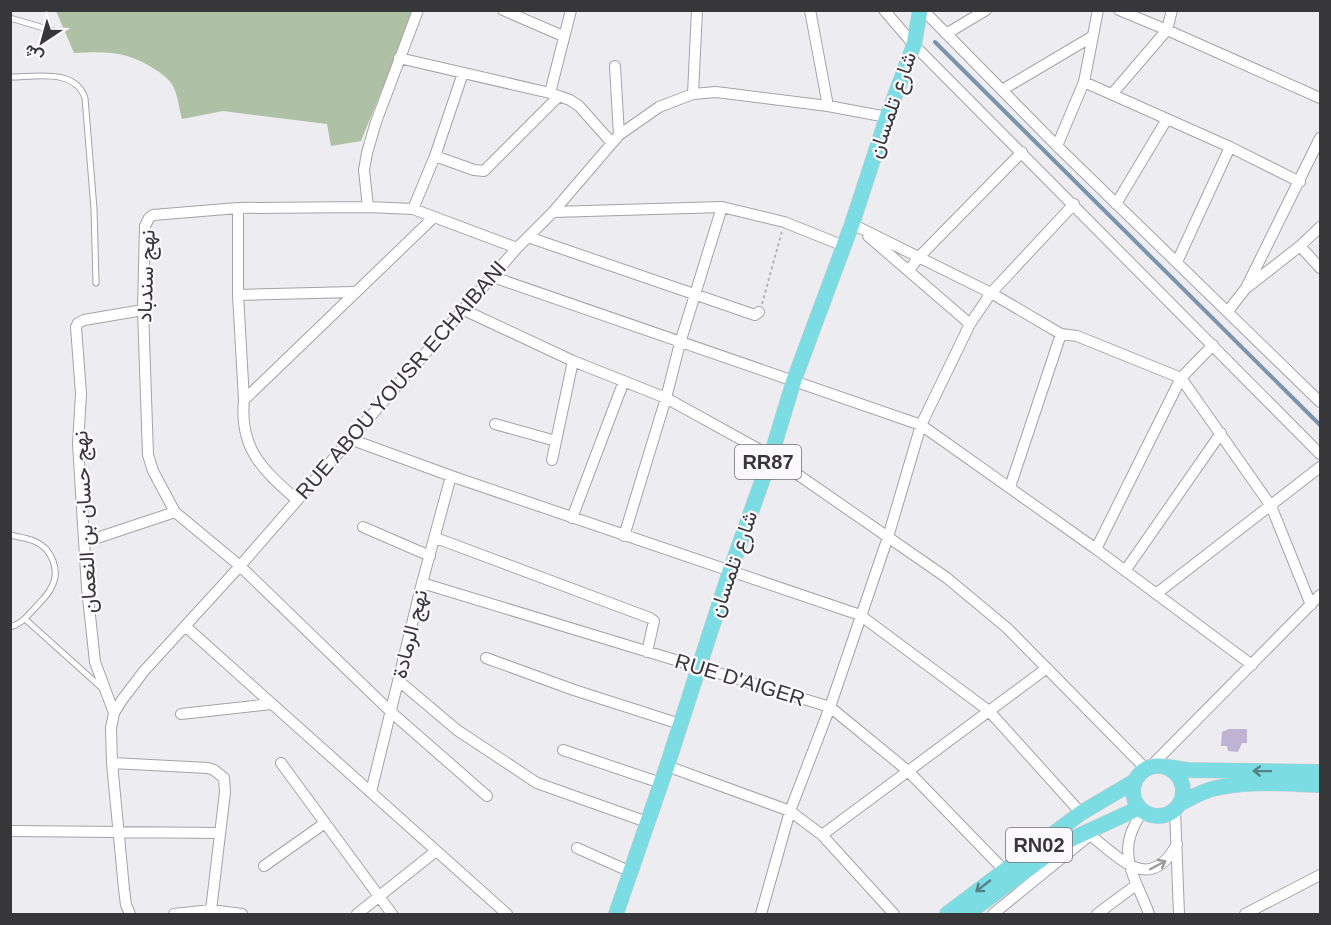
<svg xmlns="http://www.w3.org/2000/svg" width="1331" height="925" viewBox="0 0 1331 925" font-family="Helvetica,Vazirmatn,sans-serif">
<style>
.green{fill:#afc1a4}
.lines{fill:none;stroke-linecap:round;stroke-linejoin:round}
.stream{stroke:#7a94ad;stroke-width:4}
.building{fill:#beb3d5}
.lane-casing{stroke:#a4a3a7;stroke-width:7}
.street-casing{stroke:#a4a3a7;stroke-width:12}
.primary-casing{stroke:#cbcbcb;stroke-width:16}
.path{stroke:#b4b3b7;stroke-width:2;stroke-dasharray:3 3;stroke-linecap:butt}
.lane{stroke:#fff;stroke-width:5}
.street{stroke:#fff;stroke-width:10}
.primary{stroke:#7cdce4;stroke-width:15}
.oneway{stroke:#568185}
.oneway2{stroke:#9b9a9c}
.labels{text-anchor:middle;stroke-width:4.5;stroke-linejoin:round;paint-order:stroke}
.shield{fill:#fbf9fe;stroke:#727073;stroke-width:1.5}
.shield-label{font-size:20px;font-weight:bold;fill:#373638}
.street-label{font-size:21px;fill:#373638;stroke:#fbf9fe}
</style>
<rect width="100%" height="100%" fill="#edecf1"/>
<path class="green" d="M56,11H414L361,141L331,146L327,124L223,111L182,119C179,108 178,96 173,86C170,80 162,74 156,70C128,51 107,51 74,53Z"/>
<g class="lines">
<path class="stream" d="M935,42L1320,425"/>
</g>
<path class="building" d="M1229,729H1247V743H1242L1238,752L1228,751L1227,746H1221L1222,732Z"/>
<g class="lines">
<g class="lane-casing">
<path id="lane" d="M10,18L54,31
M10,77C35,77 75,68 85,98L94,209L96,283
M10,535C18,537 26,538 34,541C52,548 61,571 51,588C48,595 41,601 36,607C28,615 22,624 10,627
M25,619L103,689"/>
</g>
<g class="street-casing">
<path id="street" d="M503,10L563,36
M810,10L828,106
M884,10L914,45L1320,454
M923,10L1057,146L1320,402
M1119,10L1167,30L1172,10
M946,34L986,10
M399,58L550,93L570,100L579,106L611,142
M615,66L619,135
M1084,82L1230,147L1300,182
M1002,90L1093,36
M550,93L571,10
M693,94L697,10
M1112,94L1167,30L1320,98
M1057,146L1084,82L1098,10
M435,156L474,170L484,171L559,96
M1116,204L1167,119
M368,207L364,170L367,153L376,122L418,10
M238,208V295L244,400C239,449 263,470 297,500
M413,209L435,156L463,73
M553,212L722,207L784,222L844,246
M852,224L991,293L1061,334L1077,336L1181,378L1271,506L1311,605
M868,236L970,324
M528,237L755,315L759,312
M1300,246L1320,268
M1177,262L1230,147
M909,270L919,257L1022,152
M493,277L921,425L1096,549L1252,665
M1249,286L1300,246L1320,227
M238,295L353,292
M464,310L573,361L666,398L771,456L947,578L1007,628L1146,769
M1228,311L1246,288L1320,138
M244,400L433,218
M495,424L556,441
M350,439L451,476L860,615L989,711L1081,813
M552,460L573,361
M1010,487L1061,334
M572,518L624,381
M363,527L430,556
M624,536L666,398L680,343L722,207
M436,538L650,618L654,621L647,652
M85,542L175,512
M1096,549L1181,378L1213,345
M1125,571L1221,433
M422,583L830,707L908,771L1004,870
M1156,594L1320,467
M185,626L507,914
M486,658L574,690L680,724
M399,681L457,730L537,783L647,822
M114,713L95,662L87,588L78,444L81,394L76,327L78,323L84,320L143,310
M181,714L271,704
M563,750L661,783
M112,763L208,768L214,770L224,778L225,792L211,910
M281,763L392,914
M667,766L790,811L822,835L894,914
M1151,766L1320,595
M371,792L422,583L451,476
M487,796L391,712L240,566L175,512L153,471L148,455L143,310L145,226L149,218L153,215L238,208L368,207L413,209L517,248
M1175,810L1179,914
M1142,811C1138,819 1132,828 1130,837C1122,864 1141,890 1149,914
M13,831L219,833
M822,835L1047,668
M1090,835C1121,859 1150,894 1177,844
M577,848L631,872
M264,866L325,823
M130,914L126,905L124,889L112,763L111,728L114,713L122,700L144,671L240,566L517,248L553,212L619,135L659,107L693,94L716,92L828,106L887,117
M174,914L211,910L242,914
M357,914L436,851
M761,914L790,811L830,707L888,537L921,425L970,324L991,293L1074,204
M993,914L1090,835
M1097,914L1136,885
M1245,914L1320,875"/>
</g>
<g class="primary-casing">
<path id="primary" d="M1133 791a25 25 0 1 1 50 0a25 25 0 1 1-50 0Z
M1168,767L1188,770L1320,772
M1181,803C1191,798 1201,792 1212,789C1246,780 1285,784 1320,785
M616,914L667,766L730,571L771,456L794,380L852,224L887,117L914,45L920,10
M947,914L1081,813L1135,781
M967,914L1065,842L1139,808"/>
</g>
<path class="path" d="M762,304L782,231"/>
<use href="#lane" class="lane"/>
<use href="#street" class="street"/>
<use href="#primary" class="primary"/>
</g>
<defs><path id="oneway-shaft" d="M-6 0H5M1.5-3L5.5 0L1.5 3" fill="none" stroke-width="1.6" stroke-linecap="round" stroke-linejoin="round" transform="scale(1.5)"/></defs>
<g class="oneway">
<use href="#oneway-shaft" transform="translate(1262 771) rotate(-179)"/>
<use href="#oneway-shaft" transform="translate(983 886) rotate(142)"/>
</g>
<use class="oneway2" href="#oneway-shaft" transform="translate(1158 865) rotate(-28)"/>
<g class="labels">
<g class="shield">
<rect x="735" y="445" width="66" height="34" rx="4.5"/>
<rect x="1006" y="828" width="66" height="34" rx="4.5"/>
</g>
<g class="shield-label">
<text x="768" y="469">RR87</text>
<text x="1039" y="852">RN02</text>
</g>
<g class="street-label">
<text transform="translate(892 105) rotate(-71)" y="7">شارع تلمسان</text>
<text transform="translate(146 276) rotate(-88)" y="7">نهج سندباد</text>
<text transform="translate(401 380) rotate(-49)" y="7">RUE ABOU YOUSR ECHAIBANI</text>
<text transform="translate(85 522) rotate(-93)" y="7">نهج حسان بن النعمان</text>
<text transform="translate(733 564) rotate(-71)" y="7">شارع تلمسان</text>
<text transform="translate(410 634) rotate(-76)" y="7">نهج الرمادة</text>
<text transform="translate(740 680) rotate(17)" y="7">RUE D'AIGER</text>
</g>
</g>
<rect width="1331" height="925" fill="none" stroke="#373638" stroke-width="24"/>
<g transform="translate(42 42) rotate(216)" stroke="#fbf9fe" stroke-width="4.5" paint-order="stroke">
<path d="M0-4.5L10 22L0 15L-10 22Z" fill="#373638"/>
<text y="-9" font-size="16" font-weight="bold" text-anchor="middle" fill="#373638">ش</text>
</g>
</svg>
